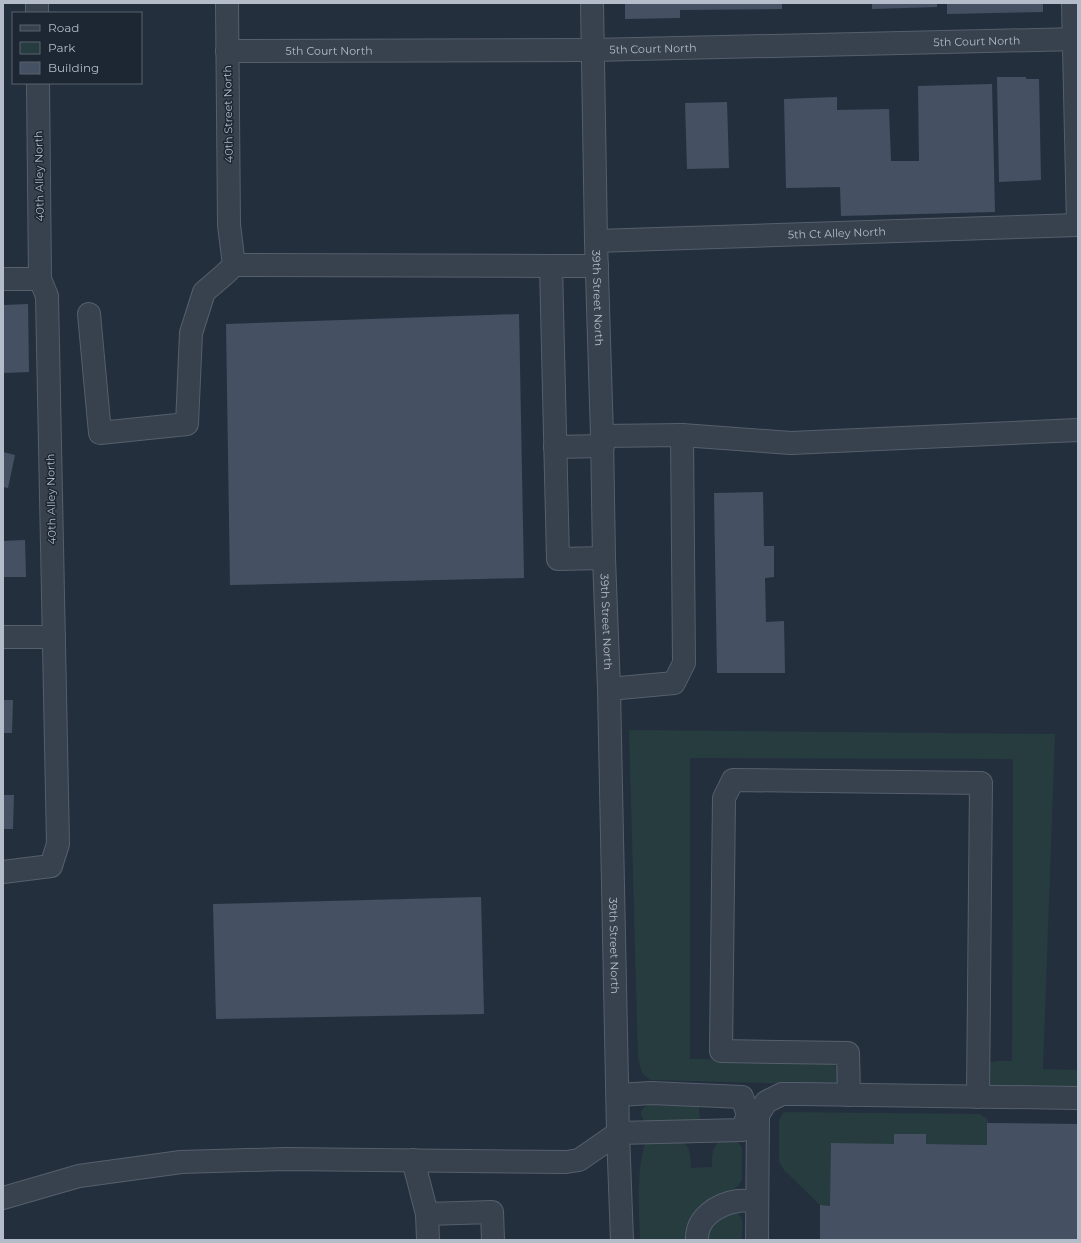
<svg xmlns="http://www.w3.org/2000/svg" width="1081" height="1243" viewBox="0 0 1081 1243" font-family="Montserrat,sans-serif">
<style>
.green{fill:#263c3f}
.building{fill:#455162}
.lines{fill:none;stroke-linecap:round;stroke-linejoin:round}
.minor-casing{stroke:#565f6c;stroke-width:24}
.minor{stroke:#38414e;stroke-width:22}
.labels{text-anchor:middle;stroke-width:3;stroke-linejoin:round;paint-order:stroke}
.street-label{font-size:11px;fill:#b4bcc9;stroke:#1d2633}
</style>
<rect width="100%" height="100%" fill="#242f3e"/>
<path class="green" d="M629,730L1055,734L1043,1069L1078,1070V1089L987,1088L988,1063L996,1061H1012L1013,759L690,758V1059L821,1060C838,1062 838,1070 838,1085L650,1080L642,1073L638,1058Z
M649,1104L699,1106L700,1123L645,1121C637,1114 642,1108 649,1104Z
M786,1112L979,1114L986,1118L988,1120L987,1145L926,1144V1134H894V1144L830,1206L820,1205L784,1170L779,1162V1121L783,1113Z
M722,1140C731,1140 738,1139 742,1148V1180L739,1185L731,1192L692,1240H640C639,1207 636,1176 645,1143L684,1142C692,1152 690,1156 691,1168L712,1167C712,1156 711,1146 722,1140Z
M735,1211C746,1218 742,1228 742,1240H706L709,1224Z"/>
<path class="building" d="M625,3H782V9L680,10V18L625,19Z
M872,3H937V7L872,9Z
M947,3H1043V12L947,14Z
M997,77H1026V79H1039L1041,180L999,182Z
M992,84L995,212L841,216L840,187L786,188L784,99L837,97V110L889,109L891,161H919L918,86Z
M727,102L729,168L687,169L685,103Z
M28,304L29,372L3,373V305Z
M519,314L524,578L230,585L226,324Z
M3,452L15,455L8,488L3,487Z
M763,492L764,546H774V577L765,578L766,622L784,621L785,673H717L714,493Z
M25,540L26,577H3V541Z
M3,700H13L12,733H3Z
M3,795H14L13,829H3Z
M481,897L484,1014L216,1019L213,904Z
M987,1123L1078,1124V1240H820V1205L830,1206L831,1143L894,1144V1134H926V1144L987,1145Z"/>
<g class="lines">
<g class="minor-casing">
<g id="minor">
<path d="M37,3V13"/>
<path id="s1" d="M592,3L596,241L602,436L604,558L609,689L618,1133L622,1240"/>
<path d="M1073,3L1078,225"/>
<path id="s2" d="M227,51L593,50L1078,39"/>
<path id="s3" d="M596,241L1078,225"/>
<path d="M234,265L551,266"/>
<path d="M597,266H551L558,559L604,558"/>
<path d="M3,279H40"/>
<path d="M89,314L100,433L187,424L191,333L204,292L225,274L234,265L229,225L227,3"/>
<path d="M602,436L682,435L791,443L1078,430"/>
<path d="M555,447L603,446"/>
<path d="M3,637H54"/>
<path d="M609,689L674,683L684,663L682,435"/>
<path d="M3,872L51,866L58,844L47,296L40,279L38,83"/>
<path d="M849,1095L848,1053L721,1051L724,798L733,780L981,783L978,1097"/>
<path d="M413,1160L427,1214L428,1240"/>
<path d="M3,1198L79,1176L181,1162L285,1159L566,1162L579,1160L618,1133L742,1130L748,1115L742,1097L651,1093L618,1095"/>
<path d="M427,1214L492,1212L493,1240"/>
<path d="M697,1240C696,1218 717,1204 738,1201C743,1200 750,1201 756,1202"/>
<path d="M757,1240L758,1115L766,1102L782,1094H800L1078,1098"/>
</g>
</g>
<use href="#minor" class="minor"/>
</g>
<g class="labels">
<g class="street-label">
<text dy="4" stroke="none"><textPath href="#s2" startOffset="750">5th Court North</textPath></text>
<text dy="4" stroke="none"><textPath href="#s2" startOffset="426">5th Court North</textPath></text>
<text dy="4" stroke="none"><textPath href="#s2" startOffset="102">5th Court North</textPath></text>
<text transform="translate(228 114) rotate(-91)" y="4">40th Street North</text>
<text transform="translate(39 176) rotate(-91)" y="4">40th Alley North</text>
<text dy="4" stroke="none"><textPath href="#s3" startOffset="241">5th Ct Alley North</textPath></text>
<text dy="4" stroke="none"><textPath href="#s1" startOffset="295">39th Street North</textPath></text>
<text transform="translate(51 499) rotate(-91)" y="4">40th Alley North</text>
<text dy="4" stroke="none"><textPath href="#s1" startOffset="619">39th Street North</textPath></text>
<text dy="4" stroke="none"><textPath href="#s1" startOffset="943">39th Street North</textPath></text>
</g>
</g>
<rect width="1081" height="1243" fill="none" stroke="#b4bcc9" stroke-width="8"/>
<rect x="12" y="12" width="130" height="72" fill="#1d2633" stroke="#59626f"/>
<rect x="20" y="25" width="20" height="6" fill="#38414e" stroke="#59626f"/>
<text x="48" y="32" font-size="12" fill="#b4bcc9">Road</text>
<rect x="20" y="42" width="20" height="12" fill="#263c3f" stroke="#59626f"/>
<text x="48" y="52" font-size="12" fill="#b4bcc9">Park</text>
<rect x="20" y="62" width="20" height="12" fill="#455162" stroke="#59626f"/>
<text x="48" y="72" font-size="12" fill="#b4bcc9">Building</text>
</svg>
